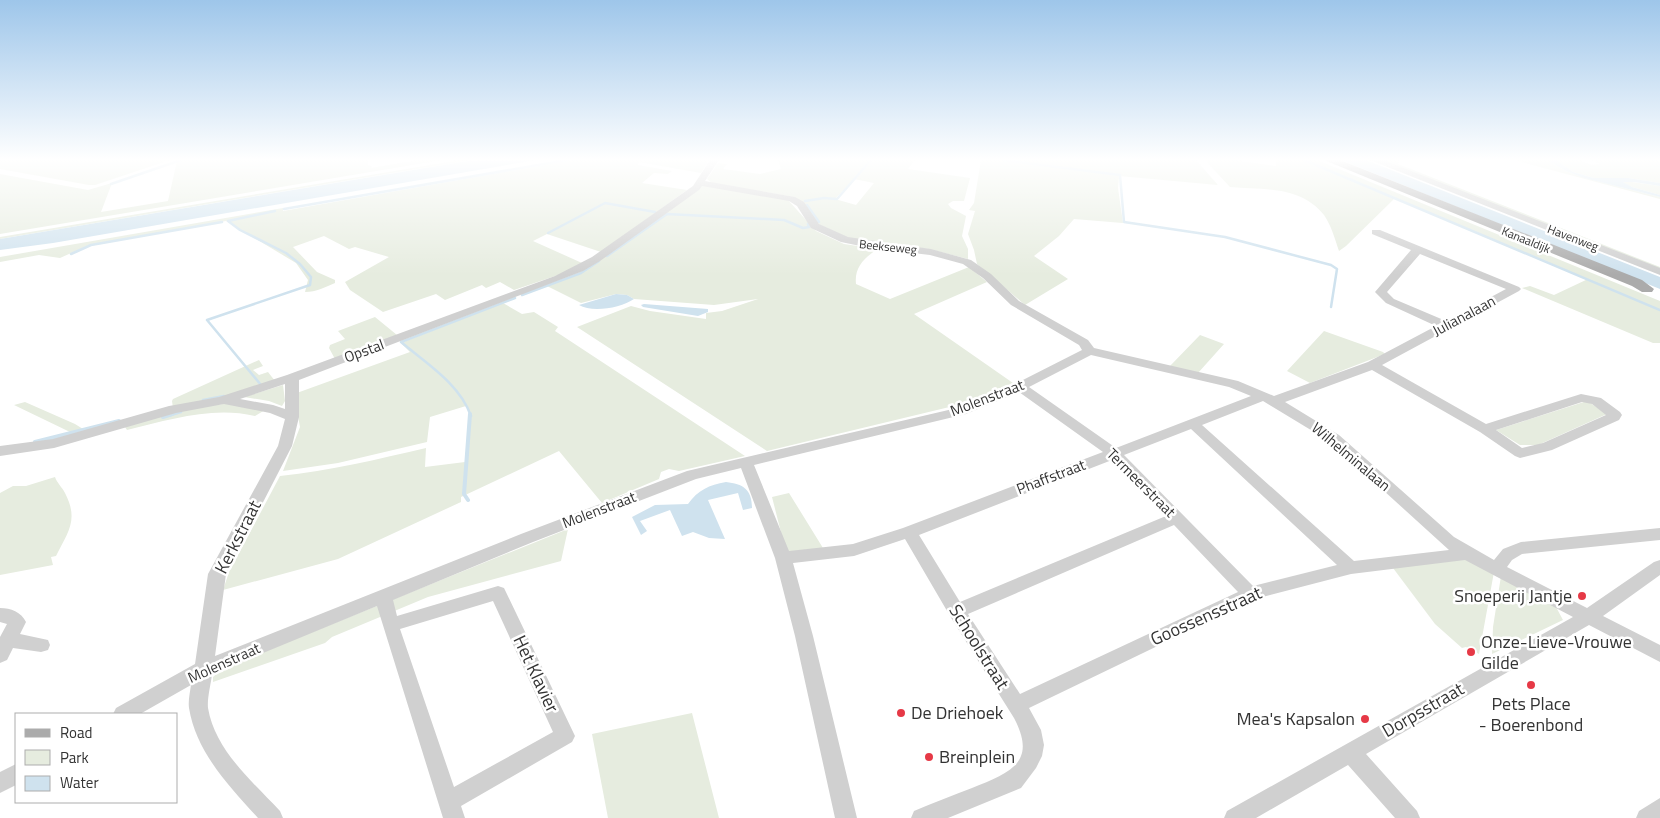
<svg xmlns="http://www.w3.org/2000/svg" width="1660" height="818" viewBox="0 0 1660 818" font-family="'Titillium Web',sans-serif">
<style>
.green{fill:#e6ecdf;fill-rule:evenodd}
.water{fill:#cfe2ee}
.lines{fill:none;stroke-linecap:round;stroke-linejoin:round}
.stream-far1{stroke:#cfe2ee;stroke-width:2.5}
.stream{stroke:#cfe2ee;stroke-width:4}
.minor{fill:#d0d0d0;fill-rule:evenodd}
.major{fill:#ababab;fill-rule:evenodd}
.poi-dot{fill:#e63946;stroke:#fff;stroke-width:2}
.labels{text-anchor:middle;stroke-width:5;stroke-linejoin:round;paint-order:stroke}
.far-street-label{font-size:12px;fill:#333;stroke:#fff}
.street-label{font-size:15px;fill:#333;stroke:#fff}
.near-street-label{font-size:18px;fill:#333;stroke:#fff}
.near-poi-label{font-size:18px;fill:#333;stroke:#fff;text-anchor:start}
</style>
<rect width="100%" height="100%" fill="#fff"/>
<path class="green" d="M0,160H170L95,185H89L0,169Z
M180,160H368V165L372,166L371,168L417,160H442L0,234V174L88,190L112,183L101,212L168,201L177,161Z
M460,160H470L0,239V237Z
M573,160H709L701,173L639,162L638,165L672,171L668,174L654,173L642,183L687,190L601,252L547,234L533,241L582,263L567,272L514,290L500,282L486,288L482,285L445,300L436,294L383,312L350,290L345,282L389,257L355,247L349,249L324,236L293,247L317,272L335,280V283C326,287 316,292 305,292L308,280L296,263L226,221L89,245L60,258L39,255L0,262V257L283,208V211Z
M778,160H915L908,169L970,178L964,201H953L948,204L951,208L966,216L962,236L968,249V259L929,249L853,240L820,225L794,197L712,183L707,179L718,163L727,164L723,169L760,174L781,169ZM854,179L874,183L856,205L835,199Z
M981,160H1196L1218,185L1119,176L1118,188L1123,223L1074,219L1059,236L1034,256L1068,279L1025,305L977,264L974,250L968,234L975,211L969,210L974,203Z
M1205,160H1234L1276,166V160H1317L1660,301V343H1653L1522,288L1530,286L1554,295L1588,279L1400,201L1394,199L1346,246L1339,251C1335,239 1331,225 1324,215C1300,185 1263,190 1230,187Z
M1376,160H1399L1398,164L1660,267V272Z
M1514,160H1547L1566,171L1585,178L1660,197V199Z
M1557,160H1579L1592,165L1600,164L1590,160H1660V183L1628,178H1594L1573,172Z
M1625,181L1660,186V195L1632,187L1623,183Z
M702,185L788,200L816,231L844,244L878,249C865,257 854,267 856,284L890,299L969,267L987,282L914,314L1013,383L966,403L767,451L577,327L631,306L650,311L706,319V313L722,311L758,299L714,305L634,299L627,295L616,294L581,303L547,286L582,271Z
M503,303L522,314L534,312L558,327L555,331L745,456L679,471L669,469L661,472L659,479L602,503L559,451L461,497V502L338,559L223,590L229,572L280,476C330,471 378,459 426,448L425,467L465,462L471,417L466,406L430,417L427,442L338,463L283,471L300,427L294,394L410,352L401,343Z
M375,317L397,335L335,359L329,348L330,345L345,339L338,331Z
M1324,331L1383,352L1385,354L1310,383L1287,371Z
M1200,335L1224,344L1198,373L1170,366Z
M259,360L263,366L253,370L259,375L268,372L275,381L243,393L173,408L172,401L173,399Z
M283,385L285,401L282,406L269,401L244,397Z
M1587,401L1607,414L1538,445H1520L1496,430Z
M25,402L75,424L83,429L70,432L14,405Z
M231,403L265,410L255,416C212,406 169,420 127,430L123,424L192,408Z
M55,477C57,483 62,487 65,493C79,520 68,532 56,556L51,557L53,565L0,575V493L13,486H26Z
M789,493L823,548L786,552L772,497Z
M568,529L561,561L428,597L332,637L325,643L213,682V677L220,671L280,645Z
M1459,557L1494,572L1479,654L1466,647L1462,648L1435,624L1390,564Z
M1501,576L1556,607L1563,620L1492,654L1493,627Z
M692,713L719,818H608L592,734Z"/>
<path class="water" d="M536,160L53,243L0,250V239L467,161Z
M1341,160H1366L1660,277V289Z
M1547,160H1557L1573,172L1594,178H1628L1660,183V186L1634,182H1623L1632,187L1660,195V197L1584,178L1566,171Z
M616,294L627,295L634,299C621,308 592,313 579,305Z
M644,304L708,309V312L698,316L643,307L641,305Z
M726,482C743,484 752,489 752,508L743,510L738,493L708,500L725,539L709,538L693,532L682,536L670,510L640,521L647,531L641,535L632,517L655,505L688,504C698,490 709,485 726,482Z"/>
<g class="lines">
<path class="stream-far1" d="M1003,160L1120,175L1124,222L1225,237L1331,265L1337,269L1331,307
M1304,160L1660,310
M111,184L181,160
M805,201L824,198L837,199L871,160
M807,205L819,222
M284,209L567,160
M548,233L605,203L655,212
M71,254L91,245L222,222
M607,256L667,214L784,220L803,228L809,227L808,224
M522,295L581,273L599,261
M261,385L207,320L310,285L311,277L300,264L286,253L240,230L228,221L275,211
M203,400L224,396
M168,416L181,412
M471,416C460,384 426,363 401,342L515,298"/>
<path class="stream" d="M163,417L172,414
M35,442L119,421
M468,500L464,494L470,414"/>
<path class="minor" d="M710,160H719L705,181L795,197L804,202L819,224L848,237L931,249L971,260L991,274L1019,301L1088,340L1094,348L1238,381L1274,396L1368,362L1436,326L1386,303L1375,292L1411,250L1372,234V230H1380L1519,287L1521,289L1519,291L1382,365L1486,424L1581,394L1601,398L1620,412L1622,415L1619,420L1552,450L1520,458L1515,456L1480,432L1372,370L1285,402L1339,435L1454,537L1494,560L1503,549L1521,542L1660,528V540L1522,554L1512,560L1507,567L1587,608L1654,562L1660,560V575L1603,616L1660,645V662L1589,625L1366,754L1417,811L1420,818H1395L1348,765L1256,818H1224L1227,811L1573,617L1465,560L1351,574L1255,599L1029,708L1041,730L1044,745L1042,756L1036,768L1021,788L948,818H911L914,811C933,803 953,795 972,788C1009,773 1038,763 1014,718L950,616L905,539L854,556L793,563L813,636L857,818H835L795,636L775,558L741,468L696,479L533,542L393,600L397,616L498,586L504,588L575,736L572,742L461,806L465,818H443L377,606L212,674C211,684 207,698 208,708C215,750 252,781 280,811L283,818H258C229,786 196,752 189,708C188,701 190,692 191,685L140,714H113L116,708L195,664L208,574L278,446L285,419L270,413L224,404L176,413L54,448L0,456V446L53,439L169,406L219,397L287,375L555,276L592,257L693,186ZM702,186L789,201L797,206L811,228L841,242L870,248L930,255L963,264L983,278L1011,305L1079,345L1082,350L1015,384L957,408L687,471L521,534L215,656L226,574L292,446L299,417V380L583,271L600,261L699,190ZM1420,254L1506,289L1446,321L1394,299L1387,292ZM1091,355L1229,387L1251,396L1116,448L1029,387ZM285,384V409L273,405L240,399ZM1019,392L1103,452L903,528L853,544L789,551L754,465L966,414ZM1263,401L1329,441L1449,550L1354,561L1202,425ZM1582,402L1592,404L1606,415L1543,443L1522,448L1496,430ZM1191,429L1337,565L1253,586L1124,455ZM1112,460L1166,516L960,602L919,535ZM1174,525L1238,592L1020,694L968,614ZM493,601L553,732L454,787L400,629Z
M1370,160H1383L1660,268V275Z
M0,608C11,608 21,612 26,622L20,634L48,640L50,645L48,650L41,652L13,648L7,660L0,663V637L7,624L0,622Z
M16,764V785L0,793V772Z
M1660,798V818H1636L1639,811Z"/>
<path class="major" d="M1324,160H1340L1642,280L1654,289L1652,292H1642L1632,286Z"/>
</g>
<linearGradient id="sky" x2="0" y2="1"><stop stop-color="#9ec6ea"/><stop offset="0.58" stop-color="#fff"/><stop offset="1" stop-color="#fff" stop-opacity="0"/></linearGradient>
<rect width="1660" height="275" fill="url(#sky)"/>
<g class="poi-dot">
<circle cx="1582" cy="596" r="5"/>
<circle cx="1471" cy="652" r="5"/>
<circle cx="1531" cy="685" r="5"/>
<circle cx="901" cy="713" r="5"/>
<circle cx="1365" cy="719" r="5"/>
<circle cx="929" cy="757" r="5"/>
</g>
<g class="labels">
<g class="far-street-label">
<text transform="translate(1573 238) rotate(21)" y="4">Havenweg</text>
<text transform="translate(1526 240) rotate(22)" y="4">Kanaaldijk</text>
<text transform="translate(888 247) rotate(6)" y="4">Beekseweg</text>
</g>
<g class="street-label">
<text transform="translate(1464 316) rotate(-28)" y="5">Julianalaan</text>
<text transform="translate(364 351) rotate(-20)" y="5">Opstal</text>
<text transform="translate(987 398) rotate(-21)" y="5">Molenstraat</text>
<text transform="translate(1351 457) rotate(40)" y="5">Wilhelminalaan</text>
<text transform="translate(1051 477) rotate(-21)" y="5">Phaffstraat</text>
<text transform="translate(1141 483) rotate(45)" y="5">Termeerstraat</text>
<text transform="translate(599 510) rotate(-21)" y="5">Molenstraat</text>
<text transform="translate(224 663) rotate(-24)" y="5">Molenstraat</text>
</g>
<g class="near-street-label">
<text transform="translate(238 537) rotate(-63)" y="6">Kerkstraat</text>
<text transform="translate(1206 616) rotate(-24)" y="6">Goossensstraat</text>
<text transform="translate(979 647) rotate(58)" y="6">Schoolstraat</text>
<text transform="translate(536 674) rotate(65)" y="6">Het Klavier</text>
<text transform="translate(1423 710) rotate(-30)" y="6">Dorpsstraat</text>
</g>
<g class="near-poi-label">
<text x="1572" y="602" text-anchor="end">Snoeperij Jantje</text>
<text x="1481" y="648">Onze-Lieve-Vrouwe<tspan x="1481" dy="21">Gilde</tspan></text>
<text x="1531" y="710" text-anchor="middle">Pets Place<tspan x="1531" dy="21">- Boerenbond</tspan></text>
<text x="911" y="719">De Driehoek</text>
<text x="1355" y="725" text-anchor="end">Mea's Kapsalon</text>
<text x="939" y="763">Breinplein</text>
</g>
</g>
<rect x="15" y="713" width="162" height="90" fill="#ffffff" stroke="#adadad"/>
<rect x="25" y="729" width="25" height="8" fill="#ababab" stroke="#adadad"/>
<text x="60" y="738" font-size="15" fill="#333333">Road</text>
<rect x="25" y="750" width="25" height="15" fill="#e6ecdf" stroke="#adadad"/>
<text x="60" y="763" font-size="15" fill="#333333">Park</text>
<rect x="25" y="776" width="25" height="15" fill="#cfe2ee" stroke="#adadad"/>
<text x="60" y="788" font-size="15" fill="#333333">Water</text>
</svg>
